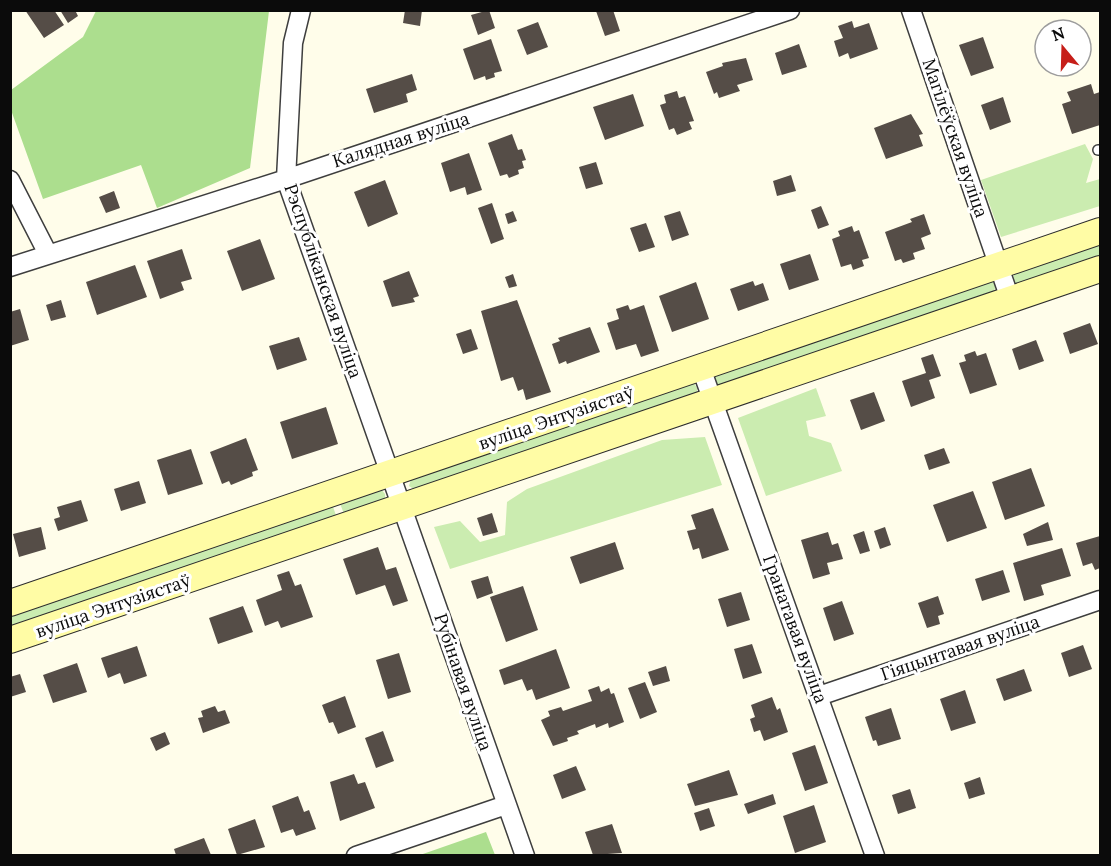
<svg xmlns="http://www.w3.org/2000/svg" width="1111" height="866" viewBox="0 0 1111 866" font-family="Lora,serif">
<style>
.green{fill:#cbecb0}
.forest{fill:#acde8e}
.building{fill:#554d47}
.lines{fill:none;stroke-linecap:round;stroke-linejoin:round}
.lane-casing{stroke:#3e3e3e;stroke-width:12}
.street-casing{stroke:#3e3e3e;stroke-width:21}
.secondary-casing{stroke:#2d2d2d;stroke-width:28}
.lane{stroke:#fff;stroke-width:9}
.street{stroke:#fff;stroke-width:18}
.secondary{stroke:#fffca5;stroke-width:26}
.labels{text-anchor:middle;stroke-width:6;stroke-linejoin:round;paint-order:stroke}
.street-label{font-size:18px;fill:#0b0b0b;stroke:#fff}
</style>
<rect width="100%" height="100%" fill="#fffdea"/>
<path class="green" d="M1085,144L1093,159L1086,183L1100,179V206L1001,237L981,180Z
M1100,241V260L1019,287L1013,281L1014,272Z
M988,278L996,285L993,294L720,390L713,382L714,372Z
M692,380L697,388V397L417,491L409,486L412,476Z
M816,388L826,416L806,421L809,436L831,443L842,471L766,496L738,418Z
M705,437L722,485L450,569L434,527L460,521L480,542L505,535L507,502L527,489L662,440Z
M381,489L385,494V500L346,519L339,501Z
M332,504L338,521L11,631V613Z"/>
<path class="forest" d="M96,11H269L250,168L157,208L141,165L43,199L11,110V90L83,37Z
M486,832L495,855H420Z"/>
<path class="building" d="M25,10H54L64,25L44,38Z
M60,10H75L78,16L68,23Z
M405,10H422L420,26L403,23Z
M489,10L495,28L478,35L471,15Z
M613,10L620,31L605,36L596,11Z
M852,21L854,28L869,23L878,49L850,59L848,53L839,57L834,41L843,38L838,26Z
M538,22L548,47L527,55L517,30Z
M983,37L994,68L971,76L959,45Z
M491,39L502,71L494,73L495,77L486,80L485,76L474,80L463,49Z
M799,44L807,67L782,75L775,53Z
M746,58L753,80L737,85L740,91L719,98L717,92L714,94L706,72L723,66L722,63Z
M412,74L417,90L406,94L408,102L374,113L366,89Z
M1091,84L1094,94L1100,92V125L1072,134L1062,104L1071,101L1067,92Z
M677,91L679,98L685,96L694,121L689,122L692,129L677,135L674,128L669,130L660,105L666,103L664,95Z
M633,94L644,126L605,140L593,107Z
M1003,97L1011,122L990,130L981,105Z
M911,114L923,134L919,135L923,146L886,159L874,128Z
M512,134L518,150L522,149L526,160L522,161L524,168L518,170L519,174L509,178L507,174L500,176L488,143Z
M469,153L482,190L467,195L465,187L450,192L441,163Z
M596,162L603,184L586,189L579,167Z
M791,175L796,191L777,196L773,181Z
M385,180L398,214L368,227L354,192Z
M114,191L120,208L106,213L99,197Z
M492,203L504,239L491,244L478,208Z
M821,206L829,225L818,229L811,210Z
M513,211L517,221L508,224L505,214Z
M680,211L689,235L672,241L664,216Z
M924,214L931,234L921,238L925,249L913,253L915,259L903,263L901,259L895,261L885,232L912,222L910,219Z
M646,223L655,247L639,252L630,228Z
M852,226L854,232L859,230L869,258L862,260L864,266L853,270L851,264L841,267L832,239L840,236L838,231Z
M260,239L275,279L242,291L227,251Z
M182,249L192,279L181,282L184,290L160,299L147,261Z
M810,254L819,280L789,290L780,264Z
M135,265L147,297L97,315L86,282Z
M409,271L419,296L413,298L415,302L392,307L383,281Z
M513,274L517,286L509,288L505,277Z
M753,281L755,286L763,283L769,300L738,311L730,289Z
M696,282L709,319L672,332L659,296Z
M61,300L66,317L51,321L46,305Z
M517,300L551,392L526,400L523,389L518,391L513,377L501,381L481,311Z
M628,305L630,310L644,305L659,351L641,357L636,344L616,350L607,323L619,319L616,309Z
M20,309L29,340L10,346V312Z
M1090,323L1098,344L1070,354L1063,333Z
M590,327L600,352L567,364L566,361L559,364L552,344L560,341L558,338Z
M471,329L478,349L463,354L456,334Z
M299,337L307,360L277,370L269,346Z
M1036,340L1044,361L1019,370L1012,349Z
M975,351L977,356L986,353L997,385L970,394L959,363L966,361L964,355Z
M933,354L941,376L929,380L935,398L911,407L902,381L926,373L921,358Z
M874,392L885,421L861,430L850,400Z
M326,407L338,444L292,459L280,422Z
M246,438L258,470L252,472L253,476L231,485L229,481L222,484L210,452Z
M944,448L950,463L929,470L924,455Z
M191,449L203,484L168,495L157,460Z
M1031,468L1045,506L1005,520L992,482Z
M139,481L146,503L121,511L114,489Z
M973,491L987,528L947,542L933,505Z
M81,500L88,521L58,531L54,519L60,517L57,507Z
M713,508L729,550L702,559L699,548L693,550L687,531L696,529L691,515Z
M492,513L498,532L483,536L477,518Z
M1048,522L1053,540L1027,546L1023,534Z
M41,527L46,549L19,557L13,534Z
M885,527L891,545L880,549L874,531Z
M864,531L870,551L860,554L853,535Z
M828,532L832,545L838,543L843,559L827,563L830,574L813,579L801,540Z
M1100,536V568L1095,570L1092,563L1083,566L1076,543Z
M615,542L624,569L580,584L570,557Z
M378,547L386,570L396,567L408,601L393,606L385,585L356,595L343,559Z
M1062,548L1071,576L1041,585L1044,595L1024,601L1013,563Z
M1003,570L1010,592L982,601L975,579Z
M289,571L295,586L301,584L313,617L281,628L278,621L265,626L256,600L282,590L277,575Z
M488,576L493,593L477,599L471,581Z
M523,586L538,630L506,642L490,597Z
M741,592L750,620L727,627L718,599Z
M938,596L944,614L938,616L940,624L927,628L918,603Z
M842,601L854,634L834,641L823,608Z
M243,606L253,632L218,644L209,618Z
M752,644L762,673L743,679L734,649Z
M1083,645L1092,669L1069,677L1061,653Z
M137,646L147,676L124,684L120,673L108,678L101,658Z
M556,649L570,688L536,700L532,689L527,691L522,679L504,685L499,670Z
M399,653L411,692L388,699L376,660Z
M77,663L87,692L53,703L43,675Z
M666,666L670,681L653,686L648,672Z
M1024,669L1032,691L1004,701L996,679Z
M20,674L26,692L10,697V677Z
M645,682L657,712L640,719L628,688Z
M599,686L601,692L609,688L611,694L614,693L624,722L609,728L608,723L596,728L595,724L577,731L579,734L567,738L568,741L553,746L541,720L550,716L548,711L561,707L563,711L592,701L588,690Z
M965,690L976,723L951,731L940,699Z
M345,696L356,727L338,734L333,722L329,723L322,705Z
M772,697L777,710L780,708L788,732L764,741L760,730L754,732L750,719L755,717L751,705Z
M215,706L218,712L225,710L230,723L203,733L198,718L203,717L201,711Z
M891,708L901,739L878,746L876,740L873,741L865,717Z
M383,731L394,761L376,768L365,738Z
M165,732L170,744L156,751L150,738Z
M815,745L828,783L805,791L792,753Z
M576,766L586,790L562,799L553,775Z
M729,770L738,795L695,806L687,784Z
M354,774L358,784L365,782L375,808L340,821L330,782Z
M980,777L985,794L969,799L964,783Z
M910,789L916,808L898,814L892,795Z
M773,794L776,804L748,814L744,804Z
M298,796L304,812L309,810L316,829L296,836L293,829L281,833L272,806Z
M814,805L826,842L795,853L783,816Z
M709,808L715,826L700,831L694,813Z
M255,819L265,847L237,855L228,829Z
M612,824L622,853L593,855L585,832Z
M204,838L211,855H176L174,849Z"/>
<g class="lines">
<g class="lane-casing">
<path id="lane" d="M1098,150H1100"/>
</g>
<g class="street-casing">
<path id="street" d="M301,10L293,43L286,179L525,856
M911,10L1010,299
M10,180L48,254
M10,267L286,179L790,10
M701,368L875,856
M819,696L1100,600
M356,856L506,805"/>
</g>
<g class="secondary-casing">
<path id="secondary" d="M10,603L1100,231
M10,640L1100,269"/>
</g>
<use href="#lane" class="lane"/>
<use href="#street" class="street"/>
<use href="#secondary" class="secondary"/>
</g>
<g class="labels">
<g class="street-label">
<text transform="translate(955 138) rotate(71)" y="6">Магілёўская вуліца</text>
<text transform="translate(401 140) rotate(-18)" y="6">Калядная вуліца</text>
<text transform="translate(323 281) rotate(71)" y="6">Рэспубліканская вуліца</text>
<text transform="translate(556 418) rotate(-19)" y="6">вуліца Энтузіястаў</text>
<text transform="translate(113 606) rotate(-19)" y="6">вуліца Энтузіястаў</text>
<text transform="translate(795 629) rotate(70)" y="6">Гранатавая вуліца</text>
<text transform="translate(960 648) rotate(-19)" y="6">Гіяцынтавая вуліца</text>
<text transform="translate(463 682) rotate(71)" y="6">Рубінавая вуліца</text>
</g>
</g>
<rect width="1111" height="866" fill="none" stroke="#0b0b0b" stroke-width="24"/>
<g transform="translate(1063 48) rotate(341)"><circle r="28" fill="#ffffff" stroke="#9d9d9d" stroke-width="1.5"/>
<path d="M0-4.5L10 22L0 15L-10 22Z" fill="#c61e19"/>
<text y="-9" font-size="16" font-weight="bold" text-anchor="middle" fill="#0b0b0b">N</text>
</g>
</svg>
